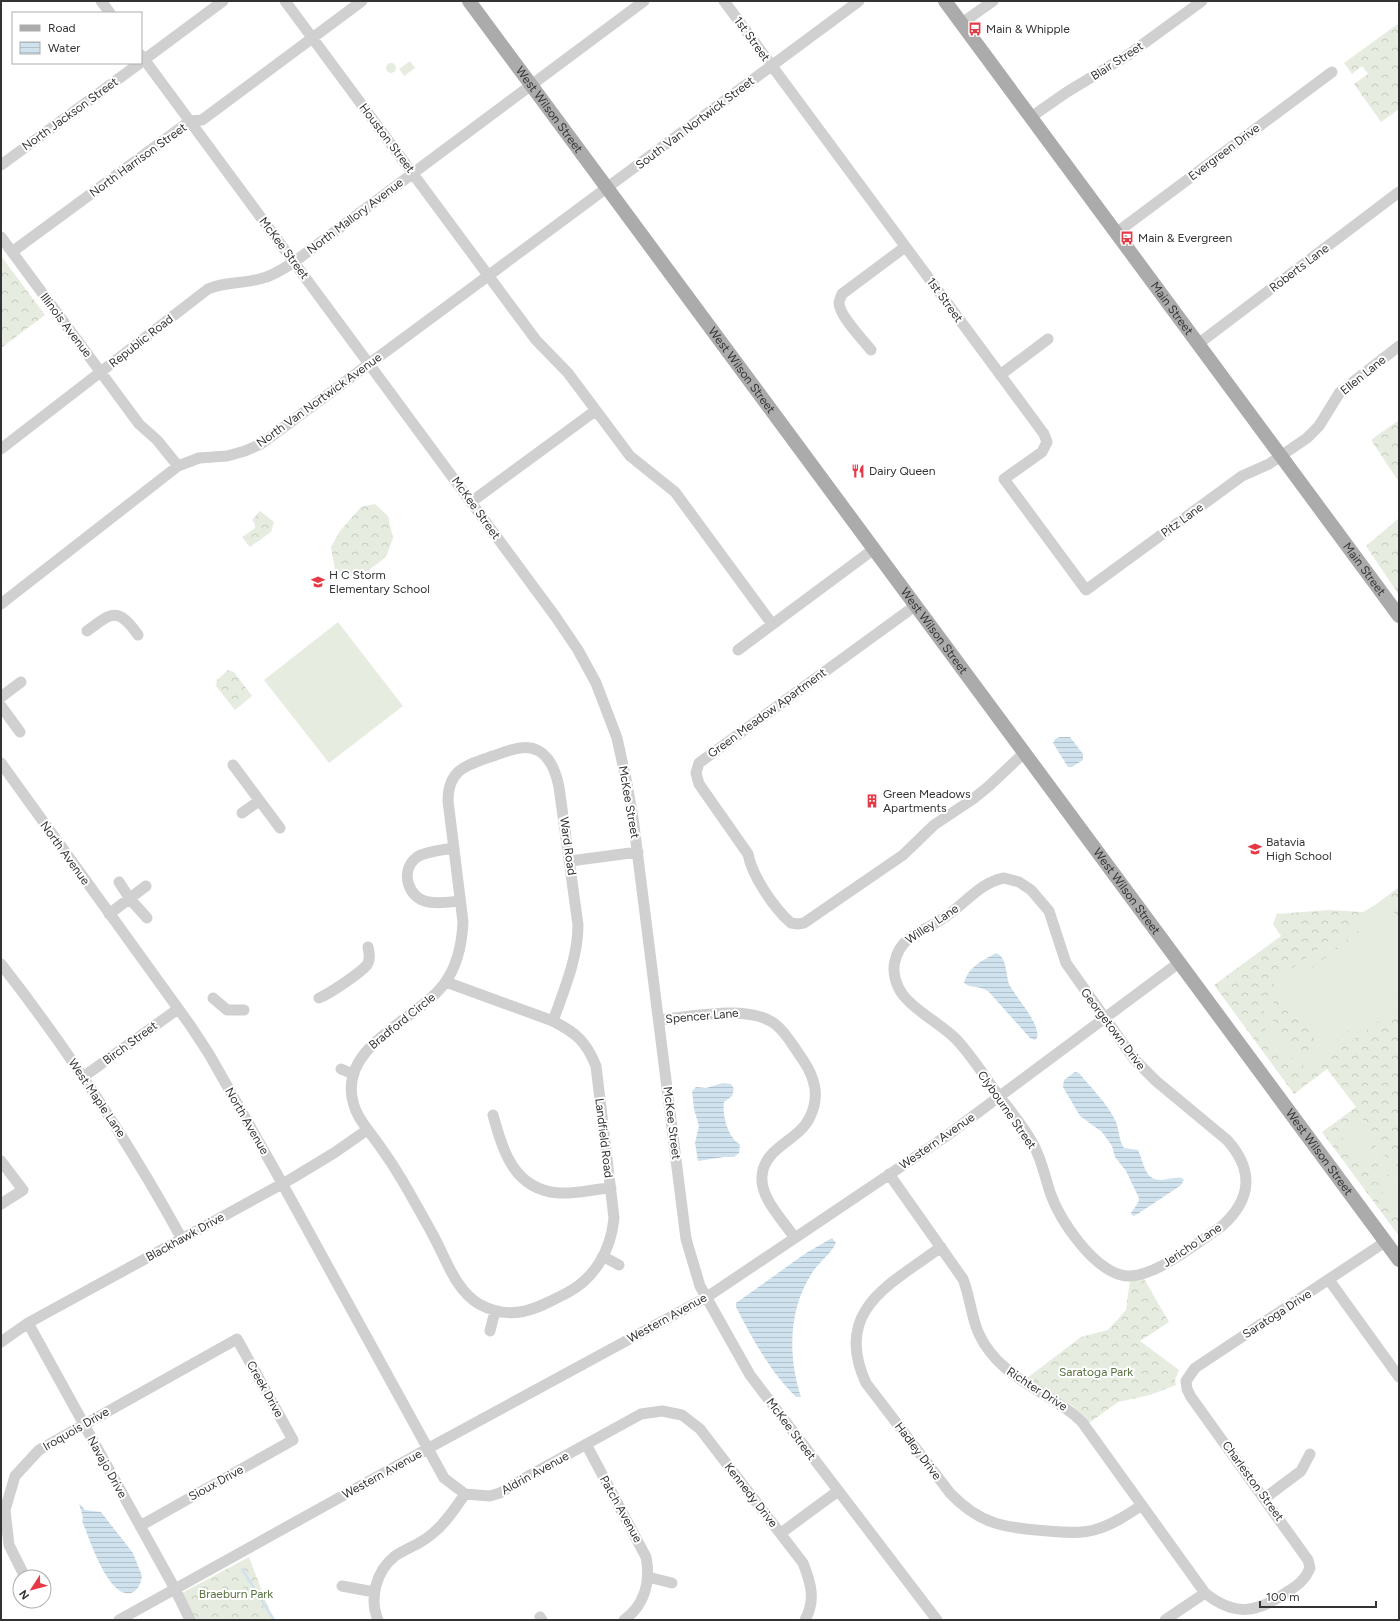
<svg xmlns="http://www.w3.org/2000/svg" width="1400" height="1621" viewBox="0 0 1400 1621" font-family="Figtree,sans-serif">
<style>
.forest{fill:url(#forest-crowns)}
.garden{fill:#e6ecdf;fill-rule:evenodd}
.water{fill:url(#water-rules)}
.lines{fill:none;stroke-linecap:round;stroke-linejoin:round}
.stream{stroke:#cfe2ee;stroke-width:2.5}
.minor{stroke:#d0d0d0;stroke-width:11}
.major{stroke:#ababab;stroke-width:14}
.labels{text-anchor:middle;stroke-width:4;stroke-linejoin:round;paint-order:stroke}
.poi-label{font-size:12px;fill:#333;stroke:#fff;text-anchor:start}
.street-label{font-size:12px;fill:#333;stroke:#fff}
.park-label{font-size:12px;fill:#56703f;stroke:#fff}
</style>
<defs>
<pattern id="forest-crowns" width="20" height="18" patternUnits="userSpaceOnUse"><rect width="20" height="18" fill="#e6ecdf"/><path d="M2 6a3 3 0 1 1 6 0M12 15a3 3 0 1 1 6 0" fill="none" stroke="#c6cbc0"/></pattern>
<pattern id="water-rules" width="6" height="5" patternUnits="userSpaceOnUse"><rect width="6" height="5" fill="#cfe2ee"/><path d="M0 2.5h6" fill="none" stroke="#b2c2cd"/></pattern>
</defs>
<rect width="100%" height="100%" fill="#fff"/>
<path class="forest" d="M1399,23V109L1381,122L1354,84L1368,74L1362,66L1352,74L1344,63Z
M1,256L45,315L1,348Z
M1399,420V482L1371,440Z
M375,504L388,516L393,538L386,557L369,570L351,577L335,570L331,547L340,531L361,507Z
M260,511L274,522L271,532L250,547L242,537L255,528V524L252,520Z
M1399,518V595L1366,546Z
M228,670L234,672L252,696L235,710L216,686L217,680Z
M1399,887V1236L1322,1132L1356,1107L1327,1069L1294,1094L1214,985L1281,936L1273,924L1277,914L1329,910L1363,912L1375,905Z
M1144,1279L1169,1322L1140,1341L1179,1370L1175,1380L1176,1385L1150,1395L1118,1402L1089,1423L1073,1406L1027,1378L1081,1337L1108,1330L1126,1310L1130,1280Z
M249,1557L273,1620H195L182,1593Z"/>
<path class="garden" d="M410,61L415,68L404,76L399,69Z
M386 68a5 5 0 1 1 10 0a5 5 0 1 1-10 0Z
M338,622L403,706L329,763L264,680Z
M1399,899V908L1392,910L1399,919V991L1327,1047L1399,995V1006L1309,1072L1303,1065L1310,1060C1264,1063 1250,1009 1279,978L1374,907L1388,901ZM1391,910L1280,991L1376,917ZM1279,992L1322,1049V1050C1288,1063 1258,1021 1279,992Z
M1360,1116L1368,1126L1345,1142L1338,1132Z
M1370,1129L1378,1139L1355,1156L1348,1146Z
M1380,1143L1388,1153L1366,1170L1358,1159Z
M1391,1157L1398,1167L1376,1183L1368,1173Z
M1399,1171V1187L1386,1197L1378,1187Z
M1399,1193V1208L1396,1210L1389,1200Z
M242,1585L249,1598L234,1606L227,1593Z"/>
<path class="water" d="M1060,737H1070L1083,754V760L1072,767H1068L1053,743L1055,739Z
M996,953C1008,957 1005,976 1010,986C1017,998 1041,1025 1037,1038L1035,1040L1030,1038L988,991C980,986 970,988 964,983C969,966 982,961 996,953Z
M1075,1072L1079,1073C1091,1088 1108,1104 1116,1122C1119,1129 1119,1142 1124,1148L1138,1150C1144,1162 1144,1181 1162,1180C1169,1179 1175,1177 1182,1178L1184,1180L1180,1186L1136,1215L1133,1216L1131,1213L1138,1203L1139,1198L1126,1171L1115,1157L1112,1146L1102,1132L1080,1116L1063,1087L1064,1080Z
M723,1083L731,1084L734,1089L732,1096L724,1102C722,1115 728,1138 740,1144L739,1153L734,1157H724L698,1161L695,1143L699,1126L694,1109L692,1091L696,1087L706,1088Z
M832,1238L836,1243C830,1255 819,1262 812,1273C788,1310 788,1357 801,1397H796C770,1372 752,1338 736,1307V1303L806,1253Z
M79,1503L85,1510L101,1512L133,1553L142,1576C141,1583 138,1591 131,1593C108,1599 89,1537 82,1521L83,1518Z"/>
<g class="lines">
<path class="stream" d="M242,1569L274,1620"/>
<path class="minor" d="M101,1L110,13
M285,1L536,340L568,373L630,456L675,492L772,624
M724,1L1044,434L1047,442L1042,452L1004,479L1086,590L1242,476L1269,464L1307,438L1319,426L1340,392L1399,346
M962,23L993,1
M141,55L555,616L578,650L596,683L617,738L626,779L633,818L686,1239L700,1286L750,1375L937,1620
M141,62L223,1
M1031,117L1067,92L1128,55L1202,1
M1,165L140,63
M1116,233L1332,72
M1,237L139,424L157,440L178,466
M12,252L190,121L202,120L362,1
M1198,344L1399,192
M871,350C863,340 839,315 839,303C839,300 841,297 842,294L905,247
M1000,375L1048,339
M1,449L208,289C226,281 245,284 263,278C275,275 284,268 294,262L644,1
M471,502L595,411
M1,604L178,466L199,458L227,456L245,451L261,444L859,1
M915,606L699,763L696,773L699,784L748,854C752,876 774,908 791,923L798,924L804,923L903,855L934,825L973,799L989,786L1024,753
M87,631C112,612 118,607 138,635
M738,650L874,549
M1,697L21,682
M1,706L20,732
M1,763L190,1025L209,1054L277,1174L444,1478L465,1494L490,1496L500,1493L532,1474L641,1414L662,1411L682,1415L700,1429L803,1563C811,1583 816,1600 805,1620
M233,765L280,828
M242,813L259,801
M454,848C443,850 427,851 417,857C399,871 408,899 429,902C439,904 450,902 460,901
M570,861L638,852
M1004,878L1019,882L1031,890L1049,911L1066,963L1134,1059L1156,1081L1227,1140C1254,1170 1252,1199 1222,1226C1198,1242 1149,1283 1121,1275C1092,1267 1061,1222 1051,1195C1045,1178 1042,1159 1032,1142C1022,1124 1008,1108 996,1092C983,1074 971,1055 956,1039C941,1024 915,1011 903,995C896,986 892,972 895,961C901,935 923,932 942,919C964,906 978,883 1004,878Z
M119,882L130,899L147,918
M109,914L146,886
M1,964C69,1051 129,1143 182,1239
M446,982L553,1021C576,1033 586,1041 596,1066L614,1218C611,1250 595,1279 565,1294C536,1309 512,1322 479,1304C456,1291 446,1259 434,1237C424,1218 413,1199 402,1180C395,1168 387,1156 379,1145C368,1129 355,1117 352,1097C343,1044 417,1020 444,984C457,967 462,943 463,922L448,801C448,769 467,765 493,756C502,753 511,749 520,748C545,744 555,767 559,787L578,925C578,958 564,990 553,1021
M213,998L227,1010H244
M319,998C329,994 359,974 367,965C371,959 369,953 368,947
M659,1020C691,1017 749,1004 775,1024C787,1033 794,1048 803,1060C815,1078 820,1096 810,1117C799,1141 764,1147 762,1176C760,1198 783,1220 794,1237
M341,1069L353,1074
M83,1077L178,1009
M493,1115C503,1151 514,1190 559,1193C576,1194 594,1189 611,1188
M1,1161L23,1190L1,1204
M889,1174L963,1279C970,1296 971,1317 979,1334C998,1375 1040,1388 1073,1414L1082,1422L1205,1593C1235,1617 1257,1613 1287,1592C1298,1585 1305,1580 1310,1568L1308,1560L1191,1397L1187,1389L1186,1381L1195,1368L1385,1242
M941,1247C891,1284 832,1310 866,1383L950,1493C980,1525 1006,1528 1048,1531C1063,1532 1079,1534 1094,1530C1112,1525 1127,1515 1142,1505
M604,1257L619,1265
M1329,1280L1399,1377
M28,1323L175,1589L190,1620
M490,1331L495,1311
M1,1342L28,1323L291,1179L334,1153L367,1130
M586,1444L646,1557C651,1581 645,1605 624,1620
M1265,1498L1301,1471L1310,1454
M781,1533L838,1491
M25,1577L9,1545L5,1510L15,1476L39,1450L237,1339L293,1440L140,1526
M648,1577L672,1583
M342,1586L374,1592
M540,1617L542,1620
M119,1620L427,1449L707,1297L945,1137L1180,962
M378,1620C369,1598 376,1571 395,1556C407,1548 421,1544 432,1534C446,1523 455,1508 465,1494
M1165,1620L1205,1593"/>
<g class="major">
<path id="s1" d="M469,1L1399,1260"/>
<path id="s2" d="M945,1L1399,616"/>
</g>
</g>
<defs>
<g id="bus-bare" transform="scale(1.08)"><path d="M-5-6H5V4H4V6H2V4H-2V6H-4V4H-5ZM-3.5-4V0h7V-4ZM-3.5 1.2v1.5H-2V1.2ZM2 1.2v1.5H3.5V1.2Z" fill="#e63946" stroke="#fff" stroke-width="2.5" paint-order="stroke"/></g>
<g id="restaurant-bare" transform="scale(1.08)"><path d="M-5-6h1v4h1v-4h1v4h1v-4h1v5L-1.5 .5V6h-2V.5L-5-1ZM5-6V6H3V1.5H1.5Q1.5-4 5-6Z" fill="#e63946" stroke="#fff" stroke-width="2.5" paint-order="stroke"/></g>
<g id="school-bare" transform="scale(1.08)"><path d="M0-5L7-2L0 1L-7-2ZM-4 1L0 2.5L4 1V4Q0 6-4 4Z" fill="#e63946" stroke="#fff" stroke-width="2.5" paint-order="stroke"/></g>
<g id="building-bare" transform="scale(1.08)"><path d="M-4-6H4V6H1V3H-1V6H-4ZM-2.5-4.3h1.7v1.8h-1.7ZM.8-4.3h1.7v1.8H.8ZM-2.5-1h1.7V.8h-1.7ZM.8-1h1.7V.8H.8Z" fill="#e63946" stroke="#fff" stroke-width="2.5" paint-order="stroke"/></g>
</defs>
<g fill-rule="evenodd">
<use href="#bus-bare" x="975" y="29"/>
<use href="#bus-bare" x="1127" y="238"/>
<use href="#restaurant-bare" x="858" y="471"/>
<use href="#school-bare" x="318" y="582"/>
<use href="#building-bare" x="872" y="801"/>
<use href="#school-bare" x="1255" y="849"/>
</g>
<g class="labels">
<g class="poi-label">
<text x="986" y="33">Main &amp; Whipple</text>
<text x="1138" y="242">Main &amp; Evergreen</text>
<text x="869" y="475">Dairy Queen</text>
<text x="329" y="579">H C Storm<tspan x="329" dy="14">Elementary School</tspan></text>
<text x="883" y="798">Green Meadows<tspan x="883" dy="14">Apartments</tspan></text>
<text x="1266" y="846">Batavia<tspan x="1266" dy="14">High School</tspan></text>
</g>
<g class="street-label">
<text transform="translate(752 39) rotate(54)" y="4">1st Street</text>
<text transform="translate(1117 61) rotate(-33)" y="4">Blair Street</text>
<text dy="4" stroke="none"><textPath href="#s1" startOffset="135">West Wilson Street</textPath></text>
<text transform="translate(70 114) rotate(-36)" y="4">North Jackson Street</text>
<text transform="translate(695 123) rotate(-37)" y="4">South Van Nortwick Street</text>
<text transform="translate(387 138) rotate(53)" y="4">Houston Street</text>
<text transform="translate(1224 152) rotate(-37)" y="4">Evergreen Drive</text>
<text transform="translate(138 160) rotate(-36)" y="4">North Harrison Street</text>
<text transform="translate(355 216) rotate(-37)" y="4">North Mallory Avenue</text>
<text transform="translate(284 248) rotate(53)" y="4">McKee Street</text>
<text transform="translate(1299 268) rotate(-37)" y="4">Roberts Lane</text>
<text transform="translate(945 300) rotate(54)" y="4">1st Street</text>
<text dy="4" stroke="none"><textPath href="#s2" startOffset="382">Main Street</textPath></text>
<text transform="translate(66 325) rotate(53)" y="4">Illinois Avenue</text>
<text transform="translate(141 341) rotate(-38)" y="4">Republic Road</text>
<text dy="4" stroke="none"><textPath href="#s1" startOffset="459">West Wilson Street</textPath></text>
<text transform="translate(1363 375) rotate(-39)" y="4">Ellen Lane</text>
<text transform="translate(319 400) rotate(-36)" y="4">North Van Nortwick Avenue</text>
<text transform="translate(476 508) rotate(54)" y="4">McKee Street</text>
<text transform="translate(1182 520) rotate(-36)" y="4">Pitz Lane</text>
<text dy="4" stroke="none"><textPath href="#s2" startOffset="706">Main Street</textPath></text>
<text dy="4" stroke="none"><textPath href="#s1" startOffset="783">West Wilson Street</textPath></text>
<text transform="translate(767 713) rotate(-36)" y="4">Green Meadow Apartment</text>
<text transform="translate(629 802) rotate(80)" y="4">McKee Street</text>
<text transform="translate(568 846) rotate(82)" y="4">Ward Road</text>
<text transform="translate(65 853) rotate(54)" y="4">North Avenue</text>
<text dy="4" stroke="none"><textPath href="#s1" startOffset="1107">West Wilson Street</textPath></text>
<text transform="translate(932 924) rotate(-34)" y="4">Willey Lane</text>
<text transform="translate(702 1016) rotate(-5)" y="4">Spencer Lane</text>
<text transform="translate(402 1021) rotate(-39)" y="4">Bradford Circle</text>
<text transform="translate(1113 1029) rotate(53)" y="4">Georgetown Drive</text>
<text transform="translate(130 1043) rotate(-36)" y="4">Birch Street</text>
<text transform="translate(97 1098) rotate(56)" y="4">West Maple Lane</text>
<text transform="translate(1007 1110) rotate(55)" y="4">Clybourne Street</text>
<text transform="translate(247 1121) rotate(60)" y="4">North Avenue</text>
<text transform="translate(672 1123) rotate(83)" y="4">McKee Street</text>
<text transform="translate(604 1138) rotate(83)" y="4">Landfield Road</text>
<text transform="translate(937 1141) rotate(-35)" y="4">Western Avenue</text>
<text dy="4" stroke="none"><textPath href="#s1" startOffset="1431">West Wilson Street</textPath></text>
<text transform="translate(185 1237) rotate(-29)" y="4">Blackhawk Drive</text>
<text transform="translate(1192 1245) rotate(-34)" y="4">Jericho Lane</text>
<text transform="translate(1277 1314) rotate(-33)" y="4">Saratoga Drive</text>
<text transform="translate(667 1318) rotate(-29)" y="4">Western Avenue</text>
<text transform="translate(265 1389) rotate(61)" y="4">Creek Drive</text>
<text transform="translate(1037 1389) rotate(33)" y="4">Richter Drive</text>
<text transform="translate(76 1429) rotate(-30)" y="4">Iroquois Drive</text>
<text transform="translate(791 1429) rotate(53)" y="4">McKee Street</text>
<text transform="translate(918 1451) rotate(53)" y="4">Hadley Drive</text>
<text transform="translate(107 1467) rotate(61)" y="4">Navajo Drive</text>
<text transform="translate(535 1473) rotate(-29)" y="4">Aldrin Avenue</text>
<text transform="translate(382 1474) rotate(-29)" y="4">Western Avenue</text>
<text transform="translate(1253 1481) rotate(54)" y="4">Charleston Street</text>
<text transform="translate(216 1483) rotate(-29)" y="4">Sioux Drive</text>
<text transform="translate(751 1495) rotate(52)" y="4">Kennedy Drive</text>
<text transform="translate(621 1509) rotate(61)" y="4">Patch Avenue</text>
</g>
<g class="park-label">
<text x="1096" y="1376">Saratoga Park</text>
<text x="236" y="1598">Braeburn Park</text>
</g>
</g>
<rect width="1400" height="1621" fill="none" stroke="#333333" stroke-width="4"/>
<rect x="12" y="12" width="130" height="52" fill="#ffffff" stroke="#adadad"/>
<rect x="20" y="25" width="20" height="6" fill="#ababab" stroke="#adadad"/>
<text x="48" y="32" font-size="12" fill="#333333">Road</text>
<rect x="20" y="42" width="20" height="12" fill="url(#water-rules)" stroke="#adadad"/>
<text x="48" y="52" font-size="12" fill="#333333">Water</text>
<g transform="translate(32 1589) rotate(234)"><circle r="19" fill="#ffffff" stroke="#adadad"/>
<path d="M0-3L7 15L0 10L-7 15Z" fill="#e63946"/>
<text y="-6" font-size="11" font-weight="bold" text-anchor="middle" fill="#333333">N</text>
</g>
<path d="M1260 1601v6h116v-6" fill="none" stroke="#333333" stroke-width="2"/>
<text x="1266" y="1601" font-size="12" fill="#333333" stroke="#ffffff" stroke-width="3" paint-order="stroke">100 m</text>
</svg>
